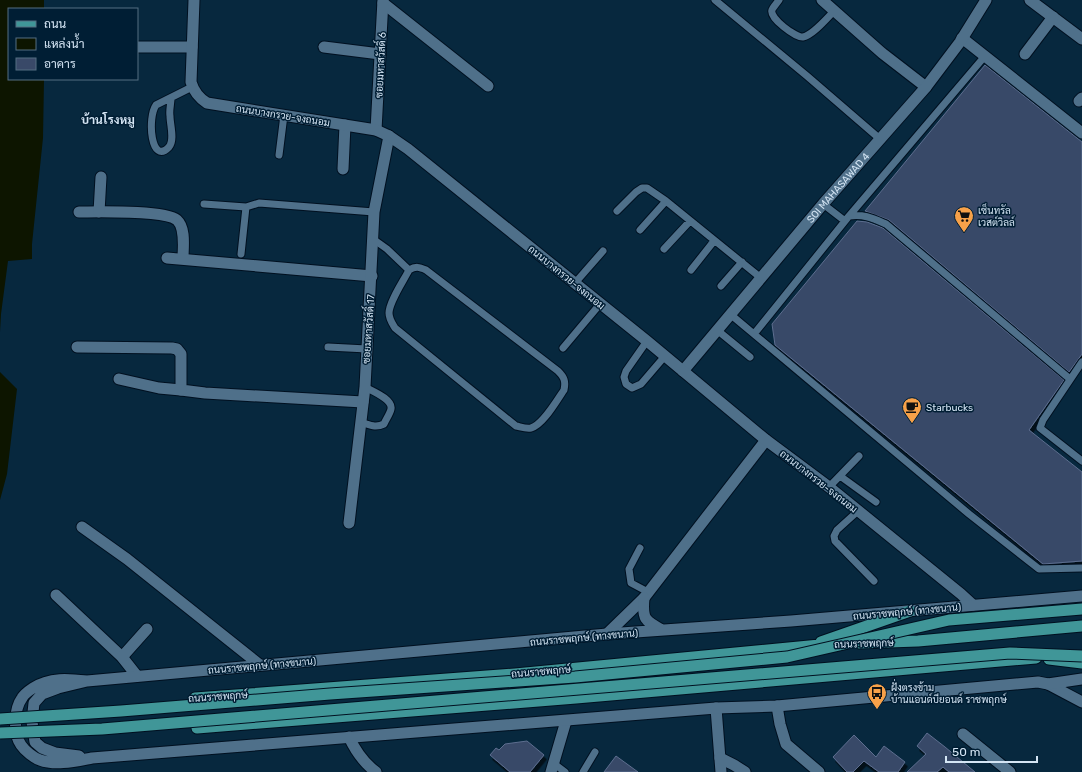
<svg xmlns="http://www.w3.org/2000/svg" width="1082" height="772" viewBox="0 0 1082 772" font-family="Rubik,Sarabun,sans-serif">
<style>
.water{fill:#0d1500}
.building{fill:#394968;stroke:#5d6e8f;filter:url(#shadow)}
.lines{fill:none;stroke-linecap:round;stroke-linejoin:round}
.service-casing{stroke:#001020;stroke-width:9}
.minor-casing{stroke:#001020;stroke-width:13}
.tertiary-casing{stroke:#001020;stroke-width:13}
.secondary-casing{stroke:#001020;stroke-width:13}
.primary-casing{stroke:#001020;stroke-width:13}
.service{stroke:#4f708a;stroke-width:7}
.minor{stroke:#4f708a;stroke-width:11}
.tertiary{stroke:#4f708a;stroke-width:11}
.secondary{stroke:#4f708a;stroke-width:11}
.primary{stroke:#409698;stroke-width:11}
.primary-bridge-casing{stroke:#001020;stroke-width:13;stroke-linecap:butt}
.primary-bridge{stroke:#409698;stroke-width:11}
.labels{text-anchor:middle;stroke-width:3;stroke-linejoin:round;paint-order:stroke}
.street-label{font-size:10px;fill:#d4e5f4;stroke:#001e34}
.poi-label{font-size:10px;fill:#d4e5f4;stroke:#001e34;text-anchor:start}
.quarter-label{font-size:12px;font-weight:bold;fill:#d4e5f4;stroke:#001e34}
</style>
<defs>
<filter id="shadow"><feDropShadow dx="2.5" dy="4.5" stdDeviation="0" flood-color="#0009"/></filter>
</defs>
<rect width="100%" height="100%" fill="#07283e"/>
<path class="water" d="M0,0H44V9H9V79H44L43,138L32,244V259L8,261L1,314L0,332Z
M0,372L17,389L7,474L0,500Z"/>
<path class="building" d="M985,65L1082,142V354L1069,372L889,220L865,211Z
M857,221L867,222L883,228L1064,380L1029,430L1082,472V561L1043,564L775,345L772,324Z
M927,733L945,747L975,772H949L943,767L937,772H907L926,754L917,746Z
M854,735L876,757L884,746L905,762L898,772H879L864,761L853,772H847L833,757Z
M527,741L544,755L530,772H510L490,755L496,748L499,750L505,744Z
M616,756L638,772H604Z"/>
<g class="lines">
<g class="service-casing">
<path id="service" d="M715,0L807,76L880,139
M779,0C777,3 773,7 772,10C769,18 796,38 803,37C813,35 827,18 835,10
M171,98C171,104 169,110 170,116C170,125 175,140 169,147C151,166 147,118 156,105L192,87
M279,155L284,115
M204,204L246,207
M823,204L845,221L849,216C864,214 872,218 886,224L1070,379
M617,211L636,192L642,188H647L666,201L761,278
M849,216L985,56
M640,230L666,201
M373,239L387,249L409,270C404,280 389,302 389,313C389,319 392,323 395,328L516,426C521,427 526,429 531,428C543,425 557,400 564,390C566,381 564,377 558,371L426,270C419,267 416,266 409,270
M664,249L690,221
M241,254L246,207L259,203L374,212
M691,270L714,241
M575,283L603,251
M721,286L742,262
M730,314L969,514L1039,569L1082,568
M717,330L750,357
M754,334L845,221
M647,341L626,371L624,377L626,384L632,388L641,384L665,356
M328,347L367,349
M563,348L600,304
M1082,362L1043,420L1040,428L1082,461
M361,422C369,425 376,428 384,424C386,419 390,414 391,409C393,399 372,391 365,387
M840,476L876,502
M829,487L859,456
M858,511L837,530L834,536L835,541L874,581
M640,548L629,569L631,583L648,592
M553,763L565,772
M583,772L595,752"/>
</g>
<g class="minor-casing">
<g id="minor">
<path d="M822,0L882,53L926,87"/>
<path d="M1030,0L1082,39"/>
<path d="M383,3L488,86"/>
<path d="M962,38L1082,133"/>
<path d="M137,47H192"/>
<path d="M324,47L380,54"/>
<path d="M1025,54L1053,17"/>
<path d="M1079,101L1082,98"/>
<path d="M376,130L383,0"/>
<path d="M343,169L345,125"/>
<path d="M79,212C98,212 164,210 177,220C186,228 183,248 183,258"/>
<path d="M99,212L101,177"/>
<path d="M167,258L372,276"/>
<path d="M77,347L172,348L177,349L181,354V390L205,393L363,402"/>
<path id="s1" d="M683,371L823,204L926,87L960,42L986,0"/>
<path d="M119,379L159,388L181,390"/>
<path d="M349,523L365,387L374,212L389,136"/>
<path d="M82,527L127,559L260,665"/>
<path d="M56,595L122,657L137,676"/>
<path d="M607,634L644,598L766,440"/>
<path d="M122,657L147,629"/>
<path d="M777,706L780,724L786,744L819,772"/>
<path d="M716,708L721,772"/>
<path d="M963,734L1010,772"/>
<path d="M349,737C355,750 364,763 376,772"/>
<path d="M720,758L734,765L745,772"/>
</g>
</g>
<g class="tertiary-casing">
<path id="tertiary" d="M194,0L191,82C194,92 199,98 207,103L376,130L389,136L408,149L647,341L766,440L829,487L961,594L973,605
M1048,684L1082,702
M551,772L566,721"/>
</g>
<g class="secondary-casing">
<path id="secondary" d="M644,598C642,619 645,621 662,630
M87,681C69,679 50,677 33,688C30,690 24,694 22,698C14,709 13,734 21,745C25,751 34,758 40,760C56,766 76,761 92,758L716,708L777,706L1038,682L1048,684L1082,679
M79,756L55,753L42,748L35,742L32,722L34,703L42,694L58,688L87,681L607,634L791,621L1082,596"/>
</g>
<g class="primary-casing">
<path id="primary" d="M821,642L910,611
M859,643L918,641L1082,626
M1049,659L1082,663
M195,698L515,674L830,644
M197,728L576,698L1036,658"/>
</g>
<use href="#service" class="service"/>
<use href="#minor" class="minor"/>
<use href="#tertiary" class="tertiary"/>
<use href="#secondary" class="secondary"/>
<use href="#primary" class="primary"/>
<g class="primary-bridge-casing">
<path id="primary-bridge" d="M0,719L121,711L330,694L575,677L787,657L949,620L1082,609
M0,733L102,729L1010,653L1082,656"/>
</g>
<use href="#primary-bridge" class="primary-bridge"/>
</g>
<defs>
<g id="supermarket-pin" transform="scale(1)"><path d="M0 17L-7.5 6A9.5 9.5 0 1 1 7.5 6Z" fill="#f7a149" stroke="#001e34"/><path d="M-6-5.5h2.5l.6 2H6L4.5 2H-2.5L-4.4-4H-6ZM-1.5 3.2a1.3 1.3 0 1 0 .1 0ZM3 3.2a1.3 1.3 0 1 0 .1 0Z" fill="#111"/></g>
<g id="cafe-pin" transform="scale(1)"><path d="M0 17L-7.5 6A9.5 9.5 0 1 1 7.5 6Z" fill="#f7a149" stroke="#001e34"/><path d="M-5.5-4.5H6V0H3Q3 3.5 0 3.5H-2.5Q-5.5 3.5-5.5 0ZM3-3.2v2h1.7v-2ZM-6 4.5H4V6H-6Z" fill="#111"/></g>
<g id="bus-pin" transform="scale(1)"><path d="M0 17L-7.5 6A9.5 9.5 0 1 1 7.5 6Z" fill="#f7a149" stroke="#001e34"/><path d="M-5-6H5V4H4V6H2V4H-2V6H-4V4H-5ZM-3.5-4V0h7V-4ZM-3.5 1.2v1.5H-2V1.2ZM2 1.2v1.5H3.5V1.2Z" fill="#111"/></g>
</defs>
<g fill-rule="evenodd">
<use href="#supermarket-pin" x="964" y="216"/>
<use href="#cafe-pin" x="912" y="407"/>
<use href="#bus-pin" x="877" y="693"/>
</g>
<g class="labels">
<g class="street-label">
<text transform="translate(380 65) rotate(-87)" y="4">ซอยมหาสวัสดิ์ 6</text>
<text transform="translate(283 115) rotate(9)" y="4">ถนนบางกรวย-จงถนอม</text>
<text dy="4" stroke="none"><textPath href="#s1" startOffset="240">SOI MAHASAWAD 4</textPath></text>
<text transform="translate(567 277) rotate(39)" y="4">ถนนบางกรวย-จงถนอม</text>
<text transform="translate(368 329) rotate(-86)" y="4">ซอยมหาสวัสดิ์ 17</text>
<text transform="translate(819 481) rotate(38)" y="4">ถนนบางกรวย-จงถนอม</text>
<text transform="translate(907 611) rotate(-5)" y="4">ถนนราชพฤกษ์ (ทางขนาน)</text>
<text transform="translate(584 637) rotate(-5)" y="4">ถนนราชพฤกษ์ (ทางขนาน)</text>
<text transform="translate(864 643) rotate(-2)" y="4">ถนนราชพฤกษ์</text>
<text transform="translate(262 665) rotate(-5)" y="4">ถนนราชพฤกษ์ (ทางขนาน)</text>
<text transform="translate(541 671) rotate(-5)" y="4">ถนนราชพฤกษ์</text>
<text transform="translate(218 696) rotate(-4)" y="4">ถนนราชพฤกษ์</text>
</g>
<g class="poi-label">
<text x="978" y="214">เซ็นทรัล<tspan x="978" dy="12">เวสต์วิลล์</tspan></text>
<text x="926" y="411">Starbucks</text>
<text x="891" y="691">ฝั่งตรงข้าม<tspan x="891" dy="12">บ้านแอนด์บียอนด์ ราชพฤกษ์</tspan></text>
</g>
<g class="quarter-label">
<text x="108" y="124">บ้านโรงหมู</text>
</g>
</g>
<rect x="8" y="8" width="130" height="72" fill="#001e34" stroke="#556e81"/>
<rect x="16" y="21" width="20" height="6" fill="#409698" stroke="#556e81"/>
<text x="44" y="28" font-size="12" fill="#d4e5f4">ถนน</text>
<rect x="16" y="38" width="20" height="12" fill="#0d1500" stroke="#556e81"/>
<text x="44" y="48" font-size="12" fill="#d4e5f4">แหล่งน้ำ</text>
<rect x="16" y="58" width="20" height="12" fill="#394968" stroke="#556e81"/>
<text x="44" y="68" font-size="12" fill="#d4e5f4">อาคาร</text>
<path d="M946 756v6h91v-6" fill="none" stroke="#d4e5f4" stroke-width="2"/>
<text x="952" y="756" font-size="12" fill="#d4e5f4" stroke="#001e34" stroke-width="3" paint-order="stroke">50 m</text>
</svg>
